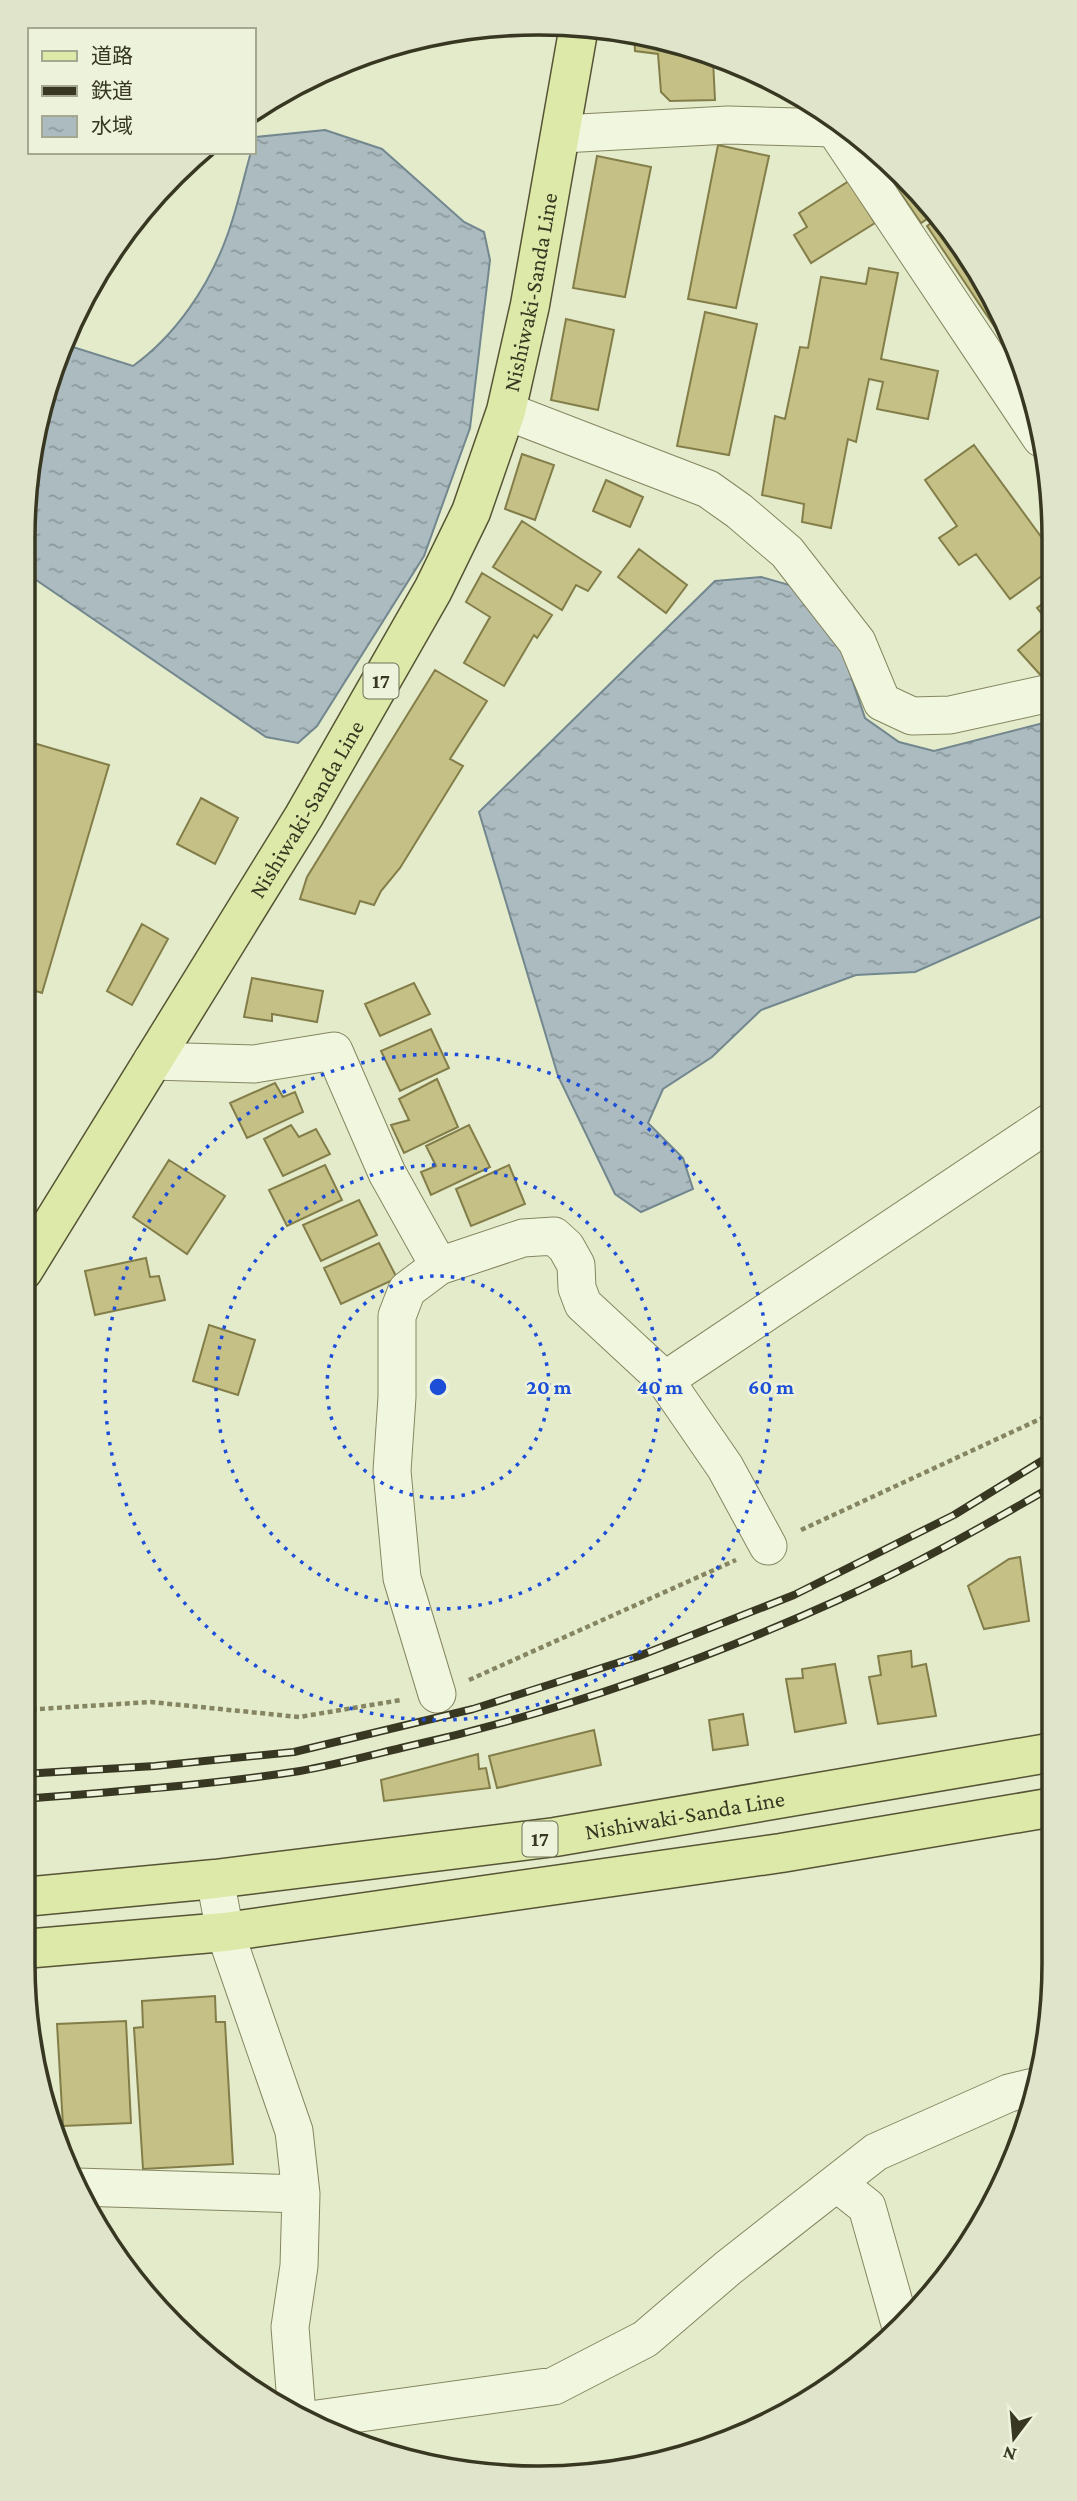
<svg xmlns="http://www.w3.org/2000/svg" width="1077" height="2501" viewBox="0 0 1077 2501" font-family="'Crimson Pro','Noto Sans JP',serif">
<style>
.water{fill:url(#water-ripples);stroke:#72878e;stroke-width:2}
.building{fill:#c5c085;stroke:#837e49;stroke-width:2}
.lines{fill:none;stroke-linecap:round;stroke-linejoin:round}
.street-casing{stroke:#858661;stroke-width:39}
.primary-casing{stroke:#555434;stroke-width:41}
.path{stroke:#858661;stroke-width:4.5;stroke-dasharray:5 3.5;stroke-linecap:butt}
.street{stroke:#f1f6de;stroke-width:37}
.primary{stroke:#dce9a8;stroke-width:38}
.rail-casing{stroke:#383822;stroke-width:8}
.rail{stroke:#edf3da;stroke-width:5;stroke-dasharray:16;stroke-linecap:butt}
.ring{fill:none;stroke:#1d4ed8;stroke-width:3.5;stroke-dasharray:3.5 7}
.labels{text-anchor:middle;stroke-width:5;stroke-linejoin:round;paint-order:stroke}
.shield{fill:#edf3da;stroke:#6e7059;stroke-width:2}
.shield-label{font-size:21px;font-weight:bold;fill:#383822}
.street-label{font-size:23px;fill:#383822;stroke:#edf3da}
.rim{fill:none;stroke:#383822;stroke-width:3.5}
.centre{fill:#1d4ed8;stroke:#edf3da;stroke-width:3.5}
.ring-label{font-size:21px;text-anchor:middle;font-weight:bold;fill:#1d4ed8;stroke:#edf3da;stroke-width:5;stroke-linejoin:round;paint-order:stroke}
</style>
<defs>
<pattern id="water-ripples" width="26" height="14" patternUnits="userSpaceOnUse" patternTransform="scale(1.75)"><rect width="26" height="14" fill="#abbbc0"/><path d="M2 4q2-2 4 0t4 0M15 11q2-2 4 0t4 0" fill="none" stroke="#8c999c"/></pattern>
</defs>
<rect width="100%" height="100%" fill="#e4ebcb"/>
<path class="water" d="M325,130L382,149L464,222L484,232L490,260L470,428L424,556L317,726L298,743L266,737L23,571V538L50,372L61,348L73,347L133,366C176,335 209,286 227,236C237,209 243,180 251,152H254L256,137Z
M761,577L800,588L839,640L865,718L899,742L934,751L1051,721V912L915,972L856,975L761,1010L712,1057L663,1089L648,1123L683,1158L693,1189L641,1212L615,1194L558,1076L479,812L715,581Z"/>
<path class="building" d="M634,34L705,50L723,59L713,60L715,100L670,101L661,92L658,54L635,51Z
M718,145L769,156L736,308L688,299Z
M597,156L651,167L625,297L573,288Z
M887,167L936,213L921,223L884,169Z
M849,181L875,223L811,263L794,235L807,227L799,213Z
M940,217L947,224L1015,341L1022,368L927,226Z
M869,268L898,273L881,359L938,371L928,419L877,409L883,382L869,379L856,442L848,439L831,528L802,522L804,504L762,495L775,416L785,419L800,347L808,348L821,277L866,284Z
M705,312L757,324L729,455L677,446Z
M566,319L614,330L598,410L551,400Z
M974,445L1050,549V570L1010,599L976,554L959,565L939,538L957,526L925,480Z
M522,454L554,465L535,520L505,509Z
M606,480L643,497L630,527L593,511Z
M522,521L601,572L588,591L576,585L562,610L493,567Z
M639,549L687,585L666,613L618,577Z
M482,573L552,615L537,638L534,635L504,686L464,663L490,617L466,602Z
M1050,598V624L1037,608Z
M1044,628L1050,636V673L1044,679L1018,650Z
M435,670L487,701L450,759L463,766L400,868L381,891L374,905L360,901L355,914L300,899L307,877Z
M23,740L109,765L42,993L23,987Z
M201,798L238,818L215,864L177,844Z
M142,924L168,939L132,1005L107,991Z
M252,978L323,991L317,1022L272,1014V1021L244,1017Z
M414,983L430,1014L380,1036L365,1004Z
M431,1029L449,1068L400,1091L381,1051Z
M437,1079L458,1127L404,1153L391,1125L409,1120L399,1099Z
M275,1083L283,1097L295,1092L303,1112L247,1138L230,1103Z
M291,1125L299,1137L316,1129L330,1154L283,1176L264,1139Z
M469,1125L490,1167L431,1195L421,1172L436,1166L426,1146Z
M169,1160L225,1196L187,1254L133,1217Z
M325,1165L342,1200L287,1226L269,1190Z
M509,1165L525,1204L471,1226L456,1189Z
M359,1200L377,1235L321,1261L303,1225Z
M379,1243L397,1278L341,1304L324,1268Z
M146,1258L150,1277L159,1276L165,1300L95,1315L85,1271Z
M209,1325L255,1340L238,1395L193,1381Z
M1020,1557L1029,1621L984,1629L968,1586L1009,1559Z
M1053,1605V1649L1047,1606Z
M911,1651L912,1667L926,1664L936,1716L878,1724L869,1677L881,1675L878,1656Z
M835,1664L846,1723L795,1732L786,1679L803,1678L802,1669Z
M743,1714L748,1745L713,1750L709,1720Z
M594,1730L601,1765L497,1788L489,1756Z
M478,1754L479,1769L486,1768L490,1788L384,1801L381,1780Z
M215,1996L216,2022H225L233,2164L143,2169L134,2028L143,2027L142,2001Z
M126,2021L131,2123L63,2126L57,2024Z"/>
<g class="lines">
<g class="street-casing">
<path id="street" d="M834,128L1041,438
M562,134L728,125L834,128L842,125
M506,411L708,489L739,511L787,552L857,642L882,702L912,716L950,715L1050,693
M152,1061L254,1064L334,1051L387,1173L439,1266
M768,1546L725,1467L665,1380L1052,1121
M437,1694L402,1578L392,1471L397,1397V1316L407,1290L439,1266L523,1238L554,1236L566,1247L576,1265L577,1288L583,1304L665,1380
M215,1879L225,1932L294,2131L301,2194L299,2266L290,2327L297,2415
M838,2184L867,2207L900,2324
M77,2187L301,2194
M310,2420L554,2386L645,2339L728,2268L876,2152L1009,2093L1034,2087"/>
</g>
<g class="primary-casing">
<g id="primary">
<path id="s1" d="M23,1271L304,816L433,590L471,512L506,411L530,305L579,26"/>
<path id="s2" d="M23,1897L215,1879L555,1837L1054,1752"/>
<path d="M23,1949L225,1932L781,1853L1054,1807"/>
</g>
</g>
<path class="path" d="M801,1530L1053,1413
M469,1680L736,1560
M23,1710L151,1702L299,1717L401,1700"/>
<use href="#street" class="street"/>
<use href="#primary" class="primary"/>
<g class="rail-casing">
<path id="rail" d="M23,1774L155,1766L294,1752L473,1709L639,1656L794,1595L954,1515L1053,1454
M23,1799C115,1792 209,1785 300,1771C334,1765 368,1756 401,1748C550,1715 696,1664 836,1601C910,1568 982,1527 1053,1486"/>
</g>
<use href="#rail" class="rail"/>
</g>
<g class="ring">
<circle cx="438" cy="1387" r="111"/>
<circle cx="438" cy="1387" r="222"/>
<circle cx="438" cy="1387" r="333"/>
</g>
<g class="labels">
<g class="shield">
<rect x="363.5" y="663.5" width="35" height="35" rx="5"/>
<rect x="522.5" y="1821.5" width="35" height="35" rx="5"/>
</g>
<g class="shield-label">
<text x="381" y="688">17</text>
<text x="540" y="1846">17</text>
</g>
<g class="street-label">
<text dy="8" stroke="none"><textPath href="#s1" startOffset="1110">Nishiwaki-Sanda Line</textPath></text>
<text dy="8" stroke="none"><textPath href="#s1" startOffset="542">Nishiwaki-Sanda Line</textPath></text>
<text dy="8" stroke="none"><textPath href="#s2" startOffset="667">Nishiwaki-Sanda Line</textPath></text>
</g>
</g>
<path d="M0 0H1077V2501H0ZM538 35H539A503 503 0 0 1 1042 538V1963A503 503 0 0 1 539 2466H538A503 503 0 0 1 35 1963V538A503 503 0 0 1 538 35Z" fill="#dfe4cb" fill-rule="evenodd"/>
<path class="rim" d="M538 35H539A503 503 0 0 1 1042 538V1963A503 503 0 0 1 539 2466H538A503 503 0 0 1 35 1963V538A503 503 0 0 1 538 35Z"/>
<circle cx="438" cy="1387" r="10" class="centre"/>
<g class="ring-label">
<text x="549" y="1394">20 m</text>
<text x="660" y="1394">40 m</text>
<text x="771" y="1394">60 m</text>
</g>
<rect x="28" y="28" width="228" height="126" fill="#edf3da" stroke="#a5a890" stroke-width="2"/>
<rect x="42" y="51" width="35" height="10" fill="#dce9a8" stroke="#a5a890" stroke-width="2"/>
<text x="91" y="63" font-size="21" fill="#383822">道路</text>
<rect x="42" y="86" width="35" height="10" fill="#383822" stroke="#a5a890" stroke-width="2"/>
<text x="91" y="98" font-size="21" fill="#383822">鉄道</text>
<rect x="42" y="116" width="35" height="21" fill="url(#water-ripples)" stroke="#a5a890" stroke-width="2"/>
<text x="91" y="133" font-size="21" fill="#383822">水域</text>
<g transform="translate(1014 2438) rotate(196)" stroke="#edf3da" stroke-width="5" paint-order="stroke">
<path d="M0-5L12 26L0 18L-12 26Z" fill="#383822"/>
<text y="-10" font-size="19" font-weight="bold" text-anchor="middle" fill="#383822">N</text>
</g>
</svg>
